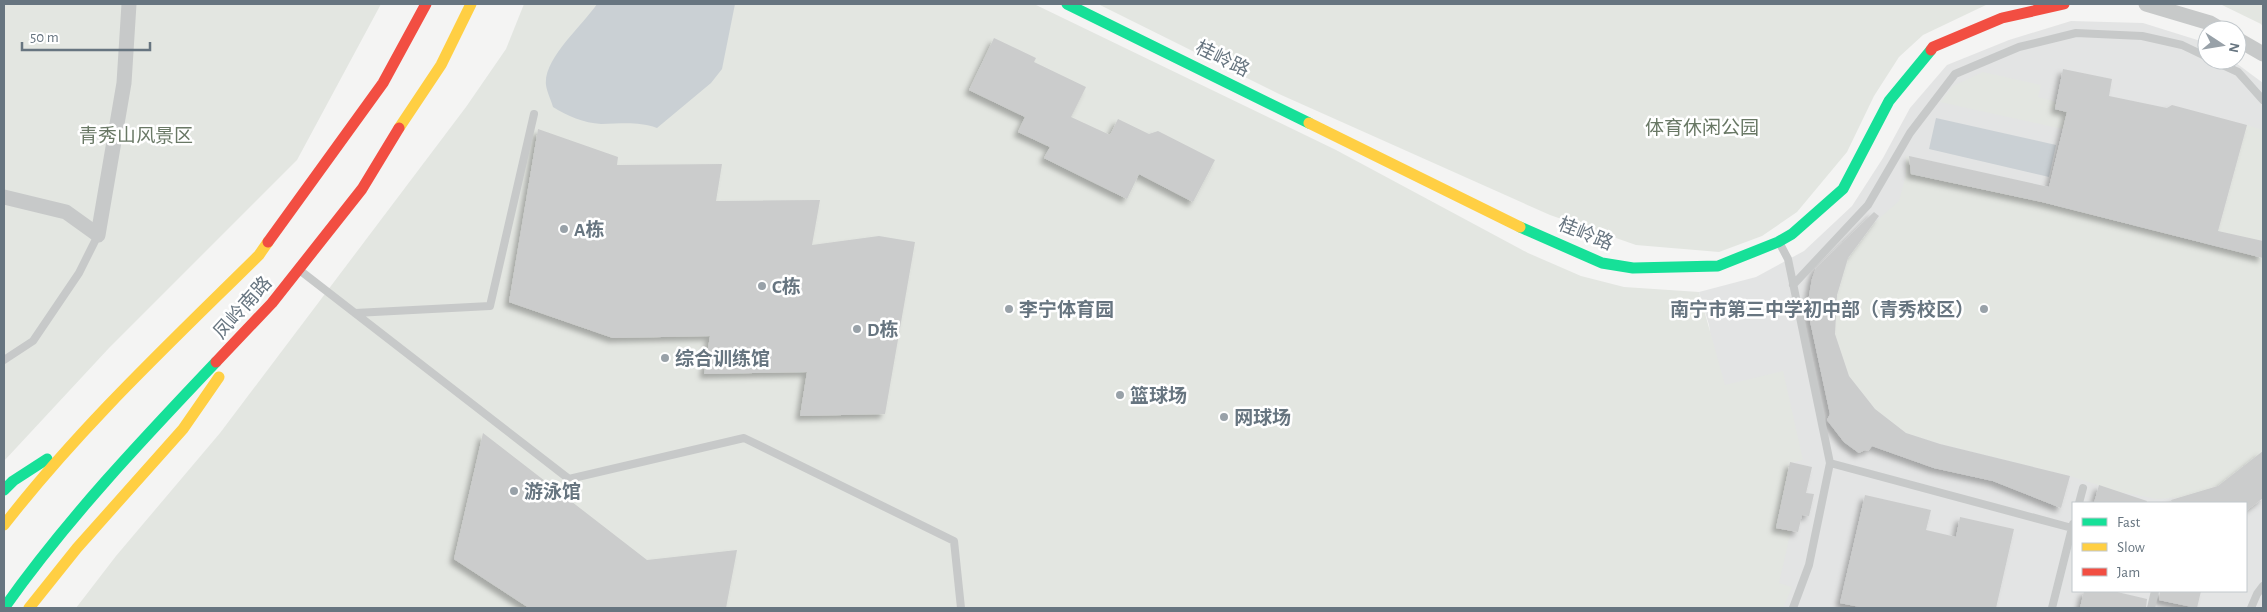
<svg xmlns="http://www.w3.org/2000/svg" width="2267" height="612" viewBox="0 0 2267 612" font-family="'Alegreya Sans','Noto Sans SC',sans-serif">
<style>
.built{fill:#e3e4e4;fill-rule:evenodd}
.green{fill:#e3e6e1}
.water{fill:#cad0d4}
.building{fill:#cbcccc;filter:url(#shadow)}
.lines{fill:none;stroke-linecap:round;stroke-linejoin:round}
.lane{stroke:#c7c9c9;stroke-width:8}
.street{stroke:#c7c9c9;stroke-width:15}
.fast{stroke:#16e098;stroke-width:11}
.slow{stroke:#ffcf43;stroke-width:11}
.jam{stroke:#f24e42;stroke-width:11}
.poi-dot{fill:#98a1a8;stroke:#fff;stroke-width:2}
.labels{text-anchor:middle;stroke-width:5;stroke-linejoin:round;paint-order:stroke}
.street-label{font-size:19px;fill:#677580;stroke:#fff}
.park-label{font-size:19px;fill:#697865;stroke:#fff}
.poi-label{font-size:19px;font-weight:bold;fill:#677580;stroke:#fff;text-anchor:start}
</style>
<defs>
<filter id="shadow"><feDropShadow dx="-4.5" dy="4.5" stdDeviation="2.5" flood-color="#0004"/></filter>
</defs>
<rect width="100%" height="100%" fill="#f4f4f3"/>
<path class="built" d="M2071,21L2143,23L2207,43V60H2232L2263,83V608H1746L1709,325L1699,292L1756,277L1804,251L1852,206L1883,158L1910,108L1947,65L2009,40ZM2073,503H2246V591H2073Z"/>
<path class="green" d="M4,4H381L297,160L109,348L4,461Z
M524,4H1034L1336,150L1528,253L1581,276L1624,287L1699,292L1725,385L1783,371L1803,460L1790,463L1777,528L1791,531L1779,583L1792,587L1783,608H76L116,556L220,433L466,107L506,49Z
M1098,4H1988L1923,35L1899,57L1874,96L1847,152L1797,212L1762,236L1719,252L1636,245L1550,215L1279,94Z
M2220,4H2263V27L2261,24Z
M1983,72L2041,85L2038,97L2056,102L2055,109L2067,112L2063,129L1940,102L1953,86Z
M2247,125L2263,130V227L2260,241L2218,231Z
M1906,156L2042,202L2263,258L2262,452L2218,486L2184,497L2157,499L2120,492L2070,476L1941,444L1906,433L1875,409L1849,376L1835,334L1837,295L1848,258L1875,222L1899,201L1906,175Z"/>
<path class="water" d="M597,4H735L722,69L711,83L657,128C636,121 622,124 601,124C584,123 567,116 553,107C551,100 547,92 546,85C543,59 583,25 597,4Z
M1936,118L2056,145L2049,177L1929,149Z"/>
<path class="building" d="M994,38L1036,58L1034,62L1086,87L1071,117L1110,135L1118,119L1149,134L1158,131L1215,160L1193,202L1139,174L1127,199L1044,158L1050,147L1018,132L1025,117L969,90Z
M2063,69L2112,79L2109,96L2167,108L2172,105L2247,125L2218,231L2263,241V258L2042,202L1911,174L1909,156L2049,187L2067,112L2055,109Z
M538,129L618,157L617,165L722,164L716,201L820,200L812,245L879,236L915,242L885,414L800,416L807,372L704,374L710,336L613,338L509,302Z
M1874,212L1879,216L1848,258L1837,295L1835,334L1849,376L1875,409L1906,433L1940,444L2070,476L2061,508L1993,481L1934,468L1872,446L1868,451L1865,450L1859,453L1844,442L1827,420L1830,414L1807,307L1812,279L1816,268Z
M483,433L647,560L737,550L726,608H529L454,559Z
M2263,451V498L2246,511V503H2172L2171,500L2218,486Z
M1790,462L1812,467L1806,493L1814,494L1809,516L1802,515L1798,532L1776,528Z
M2099,485L2147,501L2146,503H2094Z
M1865,495L1931,510L1926,530L1956,537L1960,517L2014,529L1996,608H1865L1840,603Z
M2084,591H2113L2147,599L2146,608H2080Z
M2160,591H2201L2197,608L2159,600Z"/>
<g class="lines">
<path class="lane" d="M2212,60L2238,72L2263,100
M1780,244L1788,259L1830,463L1809,565L1793,608
M302,272L569,479L744,438L954,541L961,608
M1793,285L1868,205L1910,133L1955,74L2019,47L2076,33L2142,36L2182,45L2207,57
M355,313L490,306L534,114
M4,360L33,341L79,273L98,235
M1830,463L2072,528
M2079,503L2083,488
M2052,608L2073,524
M2151,608L2155,591
M2251,608L2257,594L2263,586"/>
<path class="street" d="M2146,4L2210,23L2222,30
M2237,39L2263,54
M4,197L66,212L98,235L124,83L129,4"/>
<path class="fast" d="M1067,4L1309,123
M1520,227L1602,263L1633,268L1718,266L1778,242L1792,234L1843,189L1889,101L1931,50
M4,490L13,481L47,459
M4,608C67,519 141,441 216,362"/>
<path class="slow" d="M1309,123L1520,227
M399,128L441,65L471,4
M4,525C80,427 171,342 259,255L268,242
M29,608L77,548L183,429L219,377"/>
<path class="jam" d="M1931,50L1933,47L2002,18L2064,4
M268,242L383,83L426,4
M216,362L272,303L362,189L399,128"/>
</g>
<g class="poi-dot">
<circle cx="564" cy="229" r="5"/>
<circle cx="762" cy="286" r="5"/>
<circle cx="1009" cy="309" r="5"/>
<circle cx="1984" cy="309" r="5"/>
<circle cx="857" cy="329" r="5"/>
<circle cx="665" cy="358" r="5"/>
<circle cx="1120" cy="395" r="5"/>
<circle cx="1224" cy="417" r="5"/>
<circle cx="514" cy="491" r="5"/>
</g>
<g class="labels">
<g class="street-label">
<text transform="translate(1223 58) rotate(26)" y="7">桂岭路</text>
<text transform="translate(1586 233) rotate(22)" y="7">桂岭路</text>
<text transform="translate(242 307) rotate(-48)" y="7">凤岭南路</text>
</g>
<g class="park-label">
<text x="1702" y="134">体育休闲公园</text>
<text x="136" y="142">青秀山风景区</text>
</g>
<g class="poi-label">
<text x="574" y="236">A栋</text>
<text x="772" y="293">C栋</text>
<text x="1019" y="316">李宁体育园</text>
<text x="1974" y="316" text-anchor="end">南宁市第三中学初中部（青秀校区）</text>
<text x="867" y="336">D栋</text>
<text x="675" y="365">综合训练馆</text>
<text x="1130" y="402">篮球场</text>
<text x="1234" y="424">网球场</text>
<text x="524" y="498">游泳馆</text>
</g>
</g>
<rect width="2267" height="612" fill="none" stroke="#677580" stroke-width="10"/>
<rect x="2072" y="502" width="175" height="90" fill="#ffffff" stroke="#c2c8cc"/>
<rect x="2082" y="518" width="25" height="8" fill="#16e098" stroke="#c2c8cc"/>
<text x="2117" y="527" font-size="15" fill="#677580">Fast</text>
<rect x="2082" y="543" width="25" height="8" fill="#ffcf43" stroke="#c2c8cc"/>
<text x="2117" y="552" font-size="15" fill="#677580">Slow</text>
<rect x="2082" y="568" width="25" height="8" fill="#f24e42" stroke="#c2c8cc"/>
<text x="2117" y="577" font-size="15" fill="#677580">Jam</text>
<g transform="translate(2222 45) rotate(102)"><circle r="24" fill="#ffffff" stroke="#c2c8cc"/>
<path d="M0-4L9 19L0 12L-9 19Z" fill="#98a1a8"/>
<text y="-8" font-size="14" font-weight="bold" text-anchor="middle" fill="#677580">N</text>
</g>
<path d="M22 42v8h128v-8" fill="none" stroke="#677580" stroke-width="2.5"/>
<text x="30" y="42" font-size="15" fill="#677580" stroke="#ffffff" stroke-width="4" paint-order="stroke">50 m</text>
</svg>
